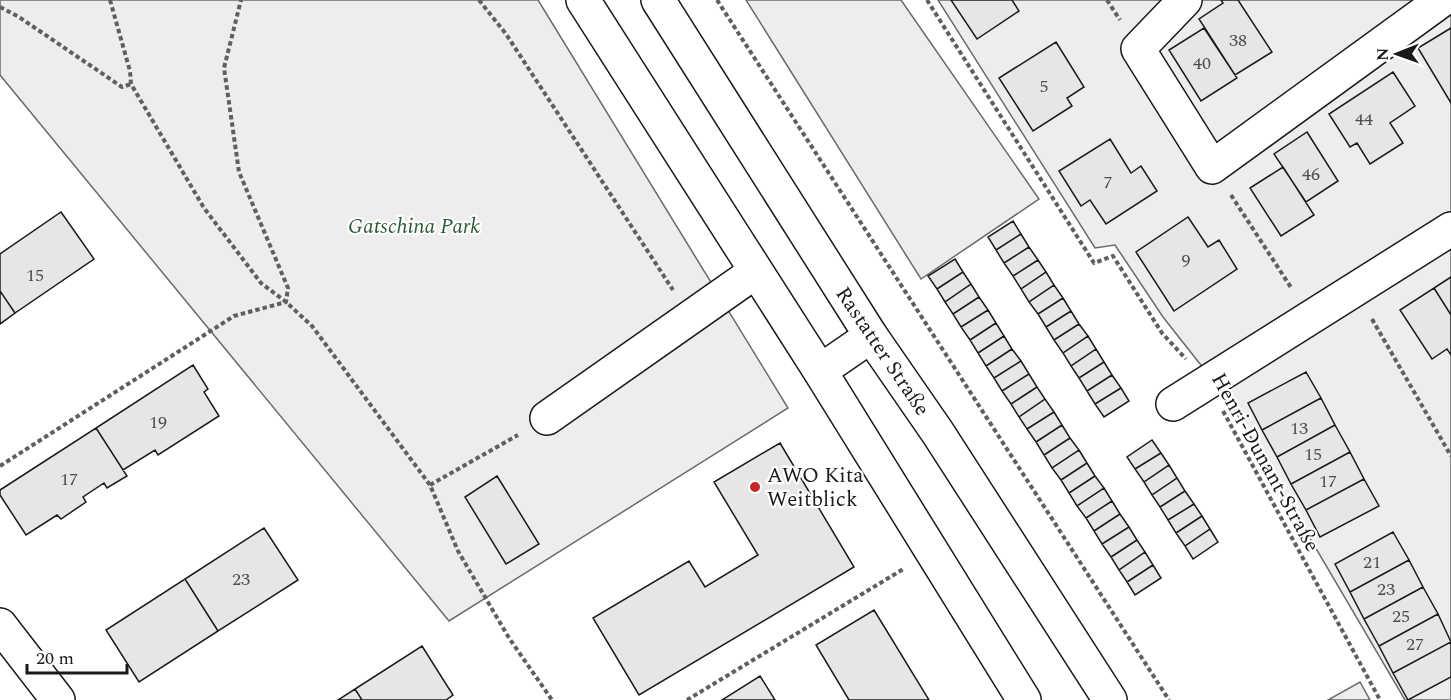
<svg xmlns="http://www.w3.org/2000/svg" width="1451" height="700" viewBox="0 0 1451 700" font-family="Spectral,serif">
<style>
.built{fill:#ededed;stroke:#6a6a6a;stroke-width:1.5}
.building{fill:#e6e6e6;stroke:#1a1a1a;stroke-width:1.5}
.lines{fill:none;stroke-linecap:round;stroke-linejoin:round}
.minor-casing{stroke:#1a1a1a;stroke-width:36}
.major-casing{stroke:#1a1a1a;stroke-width:36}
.path{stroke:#5f5f5f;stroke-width:4;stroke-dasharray:4.5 3;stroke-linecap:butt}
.minor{stroke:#fff;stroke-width:33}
.major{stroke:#fff;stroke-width:33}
.poi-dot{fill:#c62828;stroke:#fff;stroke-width:2}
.labels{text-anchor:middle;stroke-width:4.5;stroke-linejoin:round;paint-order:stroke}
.number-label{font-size:18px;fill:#4d4d4d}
.park-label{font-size:21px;font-style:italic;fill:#2b5a34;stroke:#fff}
.street-label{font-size:21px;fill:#1a1a1a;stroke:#fff}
.poi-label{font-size:21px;fill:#1a1a1a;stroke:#fff;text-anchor:start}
</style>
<rect width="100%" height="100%" fill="#fff"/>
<path class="built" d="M0,0H538L788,408L449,621L0,75Z
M746,0H901L1039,199L921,279Z
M938,0H1451V700H1405L1230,402L1163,317L1115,245L1095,248Z
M1360,682L1370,700H1328Z"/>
<path class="building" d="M951,0H1012L1019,11L977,39Z
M1221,0H1238L1272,52L1235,75L1199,19L1223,3Z
M1204,28L1237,78L1201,101L1169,50Z
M1451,28V103L1418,48Z
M1056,42L1084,87L1067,98L1072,106L1033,131L999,78Z
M1393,72L1415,106L1390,123L1403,143L1370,164L1357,143L1350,147L1329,114Z
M1307,132L1338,181L1306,202L1274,154Z
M1110,139L1131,173L1141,166L1157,191L1106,224L1090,200L1081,206L1059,171Z
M1283,167L1314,215L1281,236L1250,188Z
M61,212L94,259L15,313L0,291V254Z
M1188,217L1208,247L1219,240L1237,269L1174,311L1136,252Z
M1013,221L1021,234L996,250L988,237Z
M1021,234L1029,247L1004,263L996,250Z
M1029,247L1038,260L1013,276L1004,263Z
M955,259L963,272L937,289L928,276Z
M1038,260L1046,272L1021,289L1013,276Z
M963,272L971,284L945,302L937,289Z
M1046,272L1054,285L1029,302L1021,289Z
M1451,277V315L1434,288Z
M971,284L979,297L953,314L945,302Z
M1054,285L1063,298L1038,314L1029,302Z
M1434,288L1451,315V355L1447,349L1432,359L1400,310Z
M0,291L15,313L0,324Z
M979,297L988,310L961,327L953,314Z
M1063,298L1071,311L1046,327L1038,314Z
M988,310L996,323L970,340L961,327Z
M1071,311L1079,324L1054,340L1046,327Z
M996,323L1004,336L978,353L970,340Z
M1079,324L1088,336L1063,353L1054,340Z
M1004,336L1012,349L986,366L978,353Z
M1088,336L1096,349L1071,366L1063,353Z
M1012,349L1021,361L994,378L986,366Z
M1096,349L1104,362L1079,378L1071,366Z
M1021,361L1029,374L1002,391L994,378Z
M1104,362L1112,375L1087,391L1079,378Z
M193,365L208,389L204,392L219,416L158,455L155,450L123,470L96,428Z
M1306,372L1321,398L1262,430L1248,403Z
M1029,374L1037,387L1011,404L1002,391Z
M1112,375L1121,388L1095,404L1087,391Z
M1037,387L1045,399L1019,417L1011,404Z
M1121,388L1129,401L1104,417L1095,404Z
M1321,398L1335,425L1277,457L1262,430Z
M1045,399L1054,412L1027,429L1019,417Z
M1054,412L1062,425L1036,442L1027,429Z
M1062,425L1070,438L1044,455L1036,442Z
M1335,425L1350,452L1291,484L1277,457Z
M96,428L127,476L107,488L104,483L83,497L86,502L61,519L57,515L26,535L0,495V490Z
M1070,438L1079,450L1052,468L1044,455Z
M1152,440L1161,453L1135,469L1127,457Z
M780,443L854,567L639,695L593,618L689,561L705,587L758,555L714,482Z
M1079,450L1087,463L1061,480L1052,468Z
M1350,452L1364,479L1306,510L1291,484Z
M1161,453L1169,465L1144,482L1135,469Z
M1087,463L1095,476L1069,493L1061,480Z
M1169,465L1177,478L1152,495L1144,482Z
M497,476L539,544L506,564L465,497Z
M1095,476L1104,488L1077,506L1069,493Z
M1177,478L1185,491L1160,507L1152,495Z
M1364,479L1379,506L1320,537L1306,510Z
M1104,488L1112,501L1086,518L1077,506Z
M1185,491L1194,504L1168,520L1160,507Z
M1112,501L1120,514L1094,531L1086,518Z
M1194,504L1202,516L1176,533L1168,520Z
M1120,514L1129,527L1102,544L1094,531Z
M1202,516L1210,529L1185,546L1176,533Z
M1129,527L1137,540L1111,557L1102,544Z
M264,528L298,580L218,631L185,579Z
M1210,529L1218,542L1193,559L1185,546Z
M1393,532L1409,560L1350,592L1335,564Z
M1137,540L1145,552L1119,570L1111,557Z
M1145,552L1153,565L1127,582L1119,570Z
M1409,560L1423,587L1364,619L1350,592Z
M1153,565L1161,578L1135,595L1127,582Z
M185,579L218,631L139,682L106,630Z
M1423,587L1438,614L1379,646L1364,619Z
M874,610L929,700H849L816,645Z
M1438,614L1451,642L1393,673L1379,646Z
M1451,642V677L1408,700L1393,673Z
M422,646L453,695L446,700H362L355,689Z
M760,676L775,700H722Z
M355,689L362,700H338Z"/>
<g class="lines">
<g class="minor-casing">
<path id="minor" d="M583,0L820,371L1024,700
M1185,0L1138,49L1212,167L1442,0
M820,371L871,336
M1173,404L1451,229
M547,418L755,272
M0,625L58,700"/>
</g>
<g class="major-casing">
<path id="major" d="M658,0L871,336L938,433L1110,700"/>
</g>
<path class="path" d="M110,0L130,71L131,84L204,208L261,283L286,302L312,326L430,485L458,551L509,638L552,700
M479,0L506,34L673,290
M717,0L1169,700
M927,0L1094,263L1113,256L1162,333L1186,359
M1107,0L1120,20
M0,7L19,17L122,87L131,84
M1231,195L1292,289
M1372,319L1451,456
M1223,411L1380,700
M0,466L234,316L286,302L288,288L239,172L224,68L241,0
M430,485L518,435
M687,700L905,568"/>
<use href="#minor" class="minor"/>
<use href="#major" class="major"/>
</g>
<circle class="poi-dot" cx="755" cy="487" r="6"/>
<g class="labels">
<g class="number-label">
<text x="1238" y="46">38</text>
<text x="1202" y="69">40</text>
<text x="1044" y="92">5</text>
<text x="1364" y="125">44</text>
<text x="1311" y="180">46</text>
<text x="1108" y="188">7</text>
<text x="1186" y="266">9</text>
<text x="35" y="281">15</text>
<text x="158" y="428">19</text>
<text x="1299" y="434">13</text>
<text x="1313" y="460">15</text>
<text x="69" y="485">17</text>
<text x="1328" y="487">17</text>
<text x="1372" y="568">21</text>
<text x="241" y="585">23</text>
<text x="1386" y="595">23</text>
<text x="1401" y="622">25</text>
<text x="1415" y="650">27</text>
</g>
<g class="park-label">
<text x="414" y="233">Gatschina Park</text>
</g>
<g class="street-label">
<text transform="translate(883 351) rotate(56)" y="7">Rastatter Straße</text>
<text transform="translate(1266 462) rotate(61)" y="7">Henri-Dunant-Straße</text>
</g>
<g class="poi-label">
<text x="767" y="482">AWO Kita<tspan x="767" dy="24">Weitblick</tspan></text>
</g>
</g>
<g transform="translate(1397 54) rotate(269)" stroke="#ffffff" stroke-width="4.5" paint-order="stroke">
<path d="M0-4.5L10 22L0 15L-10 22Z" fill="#1a1a1a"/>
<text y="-9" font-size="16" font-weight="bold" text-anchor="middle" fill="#1a1a1a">N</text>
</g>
<path d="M27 664v9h100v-9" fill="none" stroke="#1a1a1a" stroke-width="3"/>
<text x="36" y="664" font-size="18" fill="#1a1a1a" stroke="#ffffff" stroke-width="4.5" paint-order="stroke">20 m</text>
</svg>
